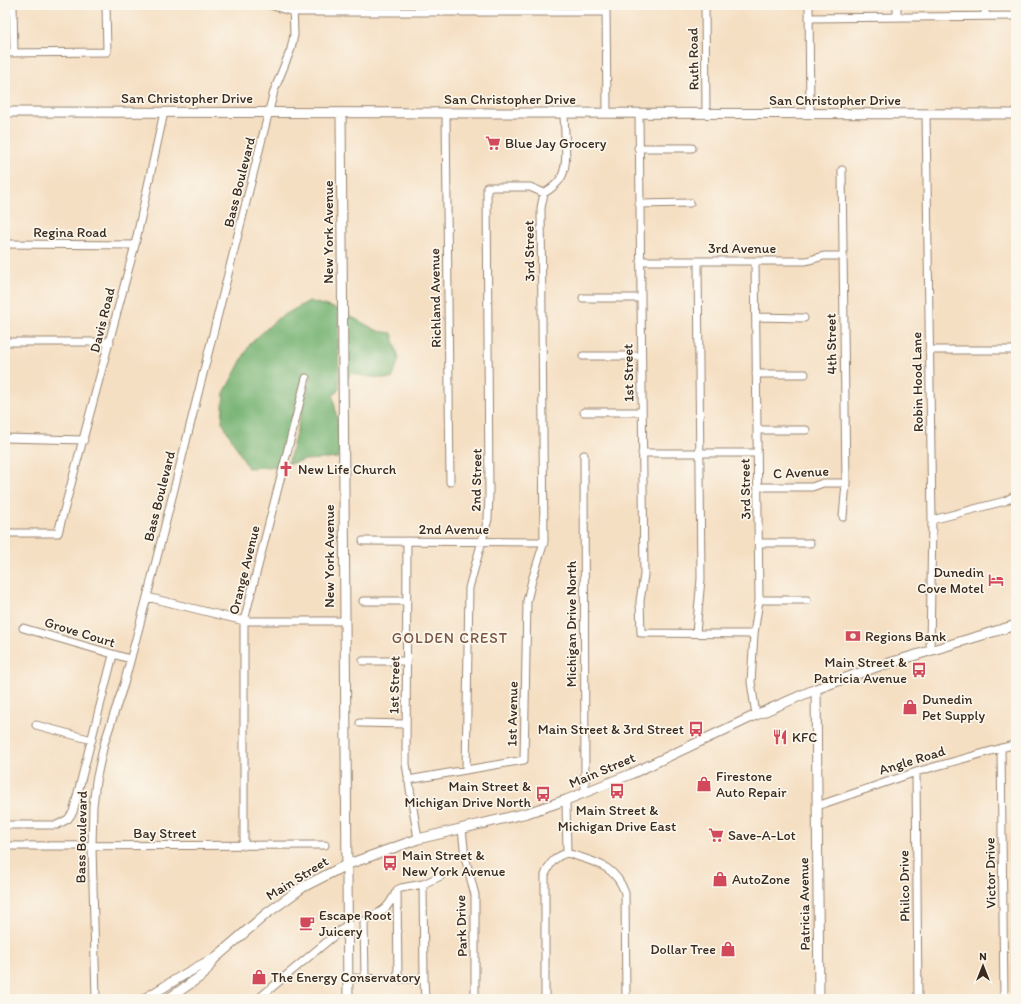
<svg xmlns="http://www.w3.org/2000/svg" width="1021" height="1004" viewBox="0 0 1021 1004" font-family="Itim,sans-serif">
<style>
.forest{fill:#77b373;stroke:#596e48}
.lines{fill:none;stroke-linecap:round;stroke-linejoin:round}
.street-casing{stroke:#988470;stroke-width:9}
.secondary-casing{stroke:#988470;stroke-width:11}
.street{stroke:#fff;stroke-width:7}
.secondary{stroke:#fff;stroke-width:9}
.labels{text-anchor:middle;stroke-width:3.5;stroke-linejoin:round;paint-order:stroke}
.street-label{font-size:14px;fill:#3b2a1e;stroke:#fbf7ec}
.poi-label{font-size:14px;fill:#3b2a1e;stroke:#fbf7ec;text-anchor:start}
.neighbourhood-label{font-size:15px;letter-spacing:1px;fill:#7a5642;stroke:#fbf7ec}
</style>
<rect width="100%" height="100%" fill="#fbf7ec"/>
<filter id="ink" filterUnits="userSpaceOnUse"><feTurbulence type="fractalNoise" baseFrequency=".025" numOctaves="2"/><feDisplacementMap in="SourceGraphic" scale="8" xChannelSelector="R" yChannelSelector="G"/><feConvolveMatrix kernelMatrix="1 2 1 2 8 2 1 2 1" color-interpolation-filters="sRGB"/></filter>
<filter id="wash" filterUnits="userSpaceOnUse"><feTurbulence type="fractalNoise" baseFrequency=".012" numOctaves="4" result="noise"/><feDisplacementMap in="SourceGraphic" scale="16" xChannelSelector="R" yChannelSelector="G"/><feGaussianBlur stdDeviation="0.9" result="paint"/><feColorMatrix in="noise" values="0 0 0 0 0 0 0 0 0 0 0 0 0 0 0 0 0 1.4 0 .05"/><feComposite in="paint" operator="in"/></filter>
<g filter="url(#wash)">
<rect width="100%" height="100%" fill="#f5dfc3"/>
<path class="forest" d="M309,301L338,309L339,389L333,396L338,424L339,458L305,460L288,464L311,375L304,372L280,466L248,468L222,422L224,393L250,344L277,319Z
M346,314L378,331L392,333L399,359L392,379L370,377L351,373L347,379Z"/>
</g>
<g filter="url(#ink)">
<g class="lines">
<g class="street-casing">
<path id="street" d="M13,5L14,53
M270,5L293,12H606
M606,5L607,113
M705,5L706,113
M809,5L810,114
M897,5V17
M985,5V16
M809,18L1016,16
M5,53L107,52L106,5
M639,113L644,575L640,601L641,633L754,634
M446,114L450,482
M926,114L932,520L930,650
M638,148H692
M842,170L846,483L843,517
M639,204L690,203
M5,244L135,245
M640,261H806L824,256H843
M755,261L759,600L754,634L751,682L756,715
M583,298H640
M756,317L804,318
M5,342H110
M929,350H1016
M583,356H641
M756,374H805
M584,412H641
M757,430H806
M5,438L84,440
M642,453H757
M584,455L585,793
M758,487H812L823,483H846
M932,520L1005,501L1016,495
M5,533H58L135,245L164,112
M363,541L544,542
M407,541L406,764L418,839
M759,543H810
M147,597L244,621H344
M759,600H807
M363,601H407
M23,628L130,659
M696,633L701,579L698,261
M363,661H407
M360,723L406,724
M36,725L92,740
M1001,748L1004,999
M466,770L469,588L488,519L489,494L487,187H530L544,193
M916,772L918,999
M408,780L524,760L527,601L532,580L544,542L541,208L544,193C551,189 558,184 562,176C569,162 564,129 564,113
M566,800L567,853
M817,806L916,772L1016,744
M5,825H57L68,819L73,812L113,655
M462,829L465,857L475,895V999
M5,846L325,845
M244,846V621L306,378
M567,853C594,862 615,864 625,893L626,999
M423,884L441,876
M348,978L424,979L423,884L401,888L397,890L398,979
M365,978L364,921C382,910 386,912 396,892
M424,979L425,999
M96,999L92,846L93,806L96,781L104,744L124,684L147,597L274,91L291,49L294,35L293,5
M258,999L347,925
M545,999V875C550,863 554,857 567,853"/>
</g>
<g class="secondary-casing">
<path id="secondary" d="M5,112L1016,114
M341,113L348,999
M816,689L819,999
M144,999C167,986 190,969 214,959
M168,999L204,974L214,959L266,914L303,887L346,865L418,839L527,813L566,800L631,774L756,715L816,689L876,667L1016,625"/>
</g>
<use href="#street" class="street"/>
<use href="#secondary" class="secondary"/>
</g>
</g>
<defs>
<g id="supermarket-bare" transform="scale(1.2)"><path d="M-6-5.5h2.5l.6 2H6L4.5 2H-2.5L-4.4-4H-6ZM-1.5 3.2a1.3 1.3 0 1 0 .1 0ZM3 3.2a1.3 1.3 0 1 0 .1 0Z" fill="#d1495b" stroke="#fbf7ec" stroke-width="2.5" paint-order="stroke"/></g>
<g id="church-bare" transform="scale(1.2)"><path d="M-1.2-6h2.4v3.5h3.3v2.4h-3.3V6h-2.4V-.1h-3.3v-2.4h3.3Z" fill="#d1495b" stroke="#fbf7ec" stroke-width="2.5" paint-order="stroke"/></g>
<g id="hotel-bare" transform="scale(1.2)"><path d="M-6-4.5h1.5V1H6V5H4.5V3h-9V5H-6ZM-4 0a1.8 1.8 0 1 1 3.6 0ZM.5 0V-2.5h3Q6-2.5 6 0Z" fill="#d1495b" stroke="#fbf7ec" stroke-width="2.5" paint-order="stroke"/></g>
<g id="bank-bare" transform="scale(1.2)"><path d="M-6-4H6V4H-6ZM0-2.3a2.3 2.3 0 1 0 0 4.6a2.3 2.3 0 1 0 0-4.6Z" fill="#d1495b" stroke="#fbf7ec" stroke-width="2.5" paint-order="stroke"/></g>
<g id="bus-bare" transform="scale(1.2)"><path d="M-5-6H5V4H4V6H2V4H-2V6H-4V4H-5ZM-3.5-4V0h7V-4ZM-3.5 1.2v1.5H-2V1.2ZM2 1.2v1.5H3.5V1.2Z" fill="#d1495b" stroke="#fbf7ec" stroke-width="2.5" paint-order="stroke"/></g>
<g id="shop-bare" transform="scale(1.2)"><path d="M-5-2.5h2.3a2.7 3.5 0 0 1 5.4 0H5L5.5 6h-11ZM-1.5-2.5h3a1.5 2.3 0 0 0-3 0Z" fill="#d1495b" stroke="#fbf7ec" stroke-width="2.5" paint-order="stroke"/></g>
<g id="restaurant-bare" transform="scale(1.2)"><path d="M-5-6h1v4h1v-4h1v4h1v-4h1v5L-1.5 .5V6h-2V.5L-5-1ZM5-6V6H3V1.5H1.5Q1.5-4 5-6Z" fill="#d1495b" stroke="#fbf7ec" stroke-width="2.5" paint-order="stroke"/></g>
<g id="cafe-bare" transform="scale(1.2)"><path d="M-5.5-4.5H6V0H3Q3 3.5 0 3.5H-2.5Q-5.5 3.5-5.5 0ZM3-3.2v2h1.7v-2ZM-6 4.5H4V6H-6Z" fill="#d1495b" stroke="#fbf7ec" stroke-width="2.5" paint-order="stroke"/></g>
</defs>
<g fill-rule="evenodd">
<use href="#supermarket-bare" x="493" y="143"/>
<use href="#church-bare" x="286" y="469"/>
<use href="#hotel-bare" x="996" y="580"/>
<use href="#bank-bare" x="853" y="636"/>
<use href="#bus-bare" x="919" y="670"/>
<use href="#shop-bare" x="910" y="707"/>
<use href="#bus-bare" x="696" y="729"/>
<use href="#restaurant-bare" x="780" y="737"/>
<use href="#shop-bare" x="704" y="784"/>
<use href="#bus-bare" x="617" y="791"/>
<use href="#bus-bare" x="543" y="794"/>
<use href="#supermarket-bare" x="716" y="835"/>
<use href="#bus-bare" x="390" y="863"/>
<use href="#shop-bare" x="720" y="879"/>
<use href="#cafe-bare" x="307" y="923"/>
<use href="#shop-bare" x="728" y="949"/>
<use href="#shop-bare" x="259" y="977"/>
</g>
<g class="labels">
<g class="street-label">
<text transform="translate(693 59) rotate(-91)" y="5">Ruth Road</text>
<text x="187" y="103">San Christopher Drive</text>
<text x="510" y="104">San Christopher Drive</text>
<text x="835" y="105">San Christopher Drive</text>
<text transform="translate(239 182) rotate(-76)" y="5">Bass Boulevard</text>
<text x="70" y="237">Regina Road</text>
<text transform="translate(328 232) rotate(-90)" y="5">New York Avenue</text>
<text x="742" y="253">3rd Avenue</text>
<text transform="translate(529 251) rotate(-91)" y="5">3rd Street</text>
<text transform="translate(435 298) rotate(-91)" y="5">Richland Avenue</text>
<text transform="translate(102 320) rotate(-76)" y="5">Davis Road</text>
<text transform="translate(831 344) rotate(-91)" y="5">4th Street</text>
<text transform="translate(628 373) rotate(-91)" y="5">1st Street</text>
<text transform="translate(917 382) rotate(-91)" y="5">Robin Hood Lane</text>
<text transform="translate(801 472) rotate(-3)" y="5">C Avenue</text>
<text transform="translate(476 480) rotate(-89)" y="5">2nd Street</text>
<text transform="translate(745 489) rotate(-91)" y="5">3rd Street</text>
<text transform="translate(159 496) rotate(-76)" y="5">Bass Boulevard</text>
<text x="454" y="534">2nd Avenue</text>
<text transform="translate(329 556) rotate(-90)" y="5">New York Avenue</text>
<text transform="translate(244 570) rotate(-76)" y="5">Orange Avenue</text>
<text transform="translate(571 624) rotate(-90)" y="5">Michigan Drive North</text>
<text transform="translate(80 632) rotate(17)" y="5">Grove Court</text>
<text transform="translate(394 685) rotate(-89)" y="5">1st Street</text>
<text transform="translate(512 714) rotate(-89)" y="5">1st Avenue</text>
<text transform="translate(912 760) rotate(-17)" y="5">Angle Road</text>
<text transform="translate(602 770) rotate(-23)" y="5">Main Street</text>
<text x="165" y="838">Bay Street</text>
<text transform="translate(81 837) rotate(-89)" y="5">Bass Boulevard</text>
<text transform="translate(990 873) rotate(-91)" y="5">Victor Drive</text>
<text transform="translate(297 878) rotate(-32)" y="5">Main Street</text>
<text transform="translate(904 886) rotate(-91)" y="5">Philco Drive</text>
<text transform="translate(804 904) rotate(-91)" y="5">Patricia Avenue</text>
<text transform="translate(461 926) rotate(-92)" y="5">Park Drive</text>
</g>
<g class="poi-label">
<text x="505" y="148">Blue Jay Grocery</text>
<text x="298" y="474">New Life Church</text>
<text x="984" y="577" text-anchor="end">Dunedin<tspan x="984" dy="16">Cove Motel</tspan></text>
<text x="865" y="641">Regions Bank</text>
<text x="907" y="667" text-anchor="end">Main Street &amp;<tspan x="907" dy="16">Patricia Avenue</tspan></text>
<text x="922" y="704">Dunedin<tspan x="922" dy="16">Pet Supply</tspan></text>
<text x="684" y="734" text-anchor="end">Main Street &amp; 3rd Street</text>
<text x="792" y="742">KFC</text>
<text x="716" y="781">Firestone<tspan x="716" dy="16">Auto Repair</tspan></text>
<text x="531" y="791" text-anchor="end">Main Street &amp;<tspan x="531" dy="16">Michigan Drive North</tspan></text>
<text x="617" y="815" text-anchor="middle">Main Street &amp;<tspan x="617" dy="16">Michigan Drive East</tspan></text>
<text x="728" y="840">Save-A-Lot</text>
<text x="402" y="860">Main Street &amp;<tspan x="402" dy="16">New York Avenue</tspan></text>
<text x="732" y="884">AutoZone</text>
<text x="319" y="920">Escape Root<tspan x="319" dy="16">Juicery</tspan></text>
<text x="716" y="954" text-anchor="end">Dollar Tree</text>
<text x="271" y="982">The Energy Conservatory</text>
</g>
<g class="neighbourhood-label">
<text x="450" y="643">GOLDEN CREST</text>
</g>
</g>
<rect width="1021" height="1004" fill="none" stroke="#fbf7ec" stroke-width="20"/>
<g transform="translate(983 966)" stroke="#fbf7ec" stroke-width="3" paint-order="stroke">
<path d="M0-3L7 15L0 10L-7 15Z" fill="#3b2a1e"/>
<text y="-6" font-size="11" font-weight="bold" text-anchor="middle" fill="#3b2a1e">N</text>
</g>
</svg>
